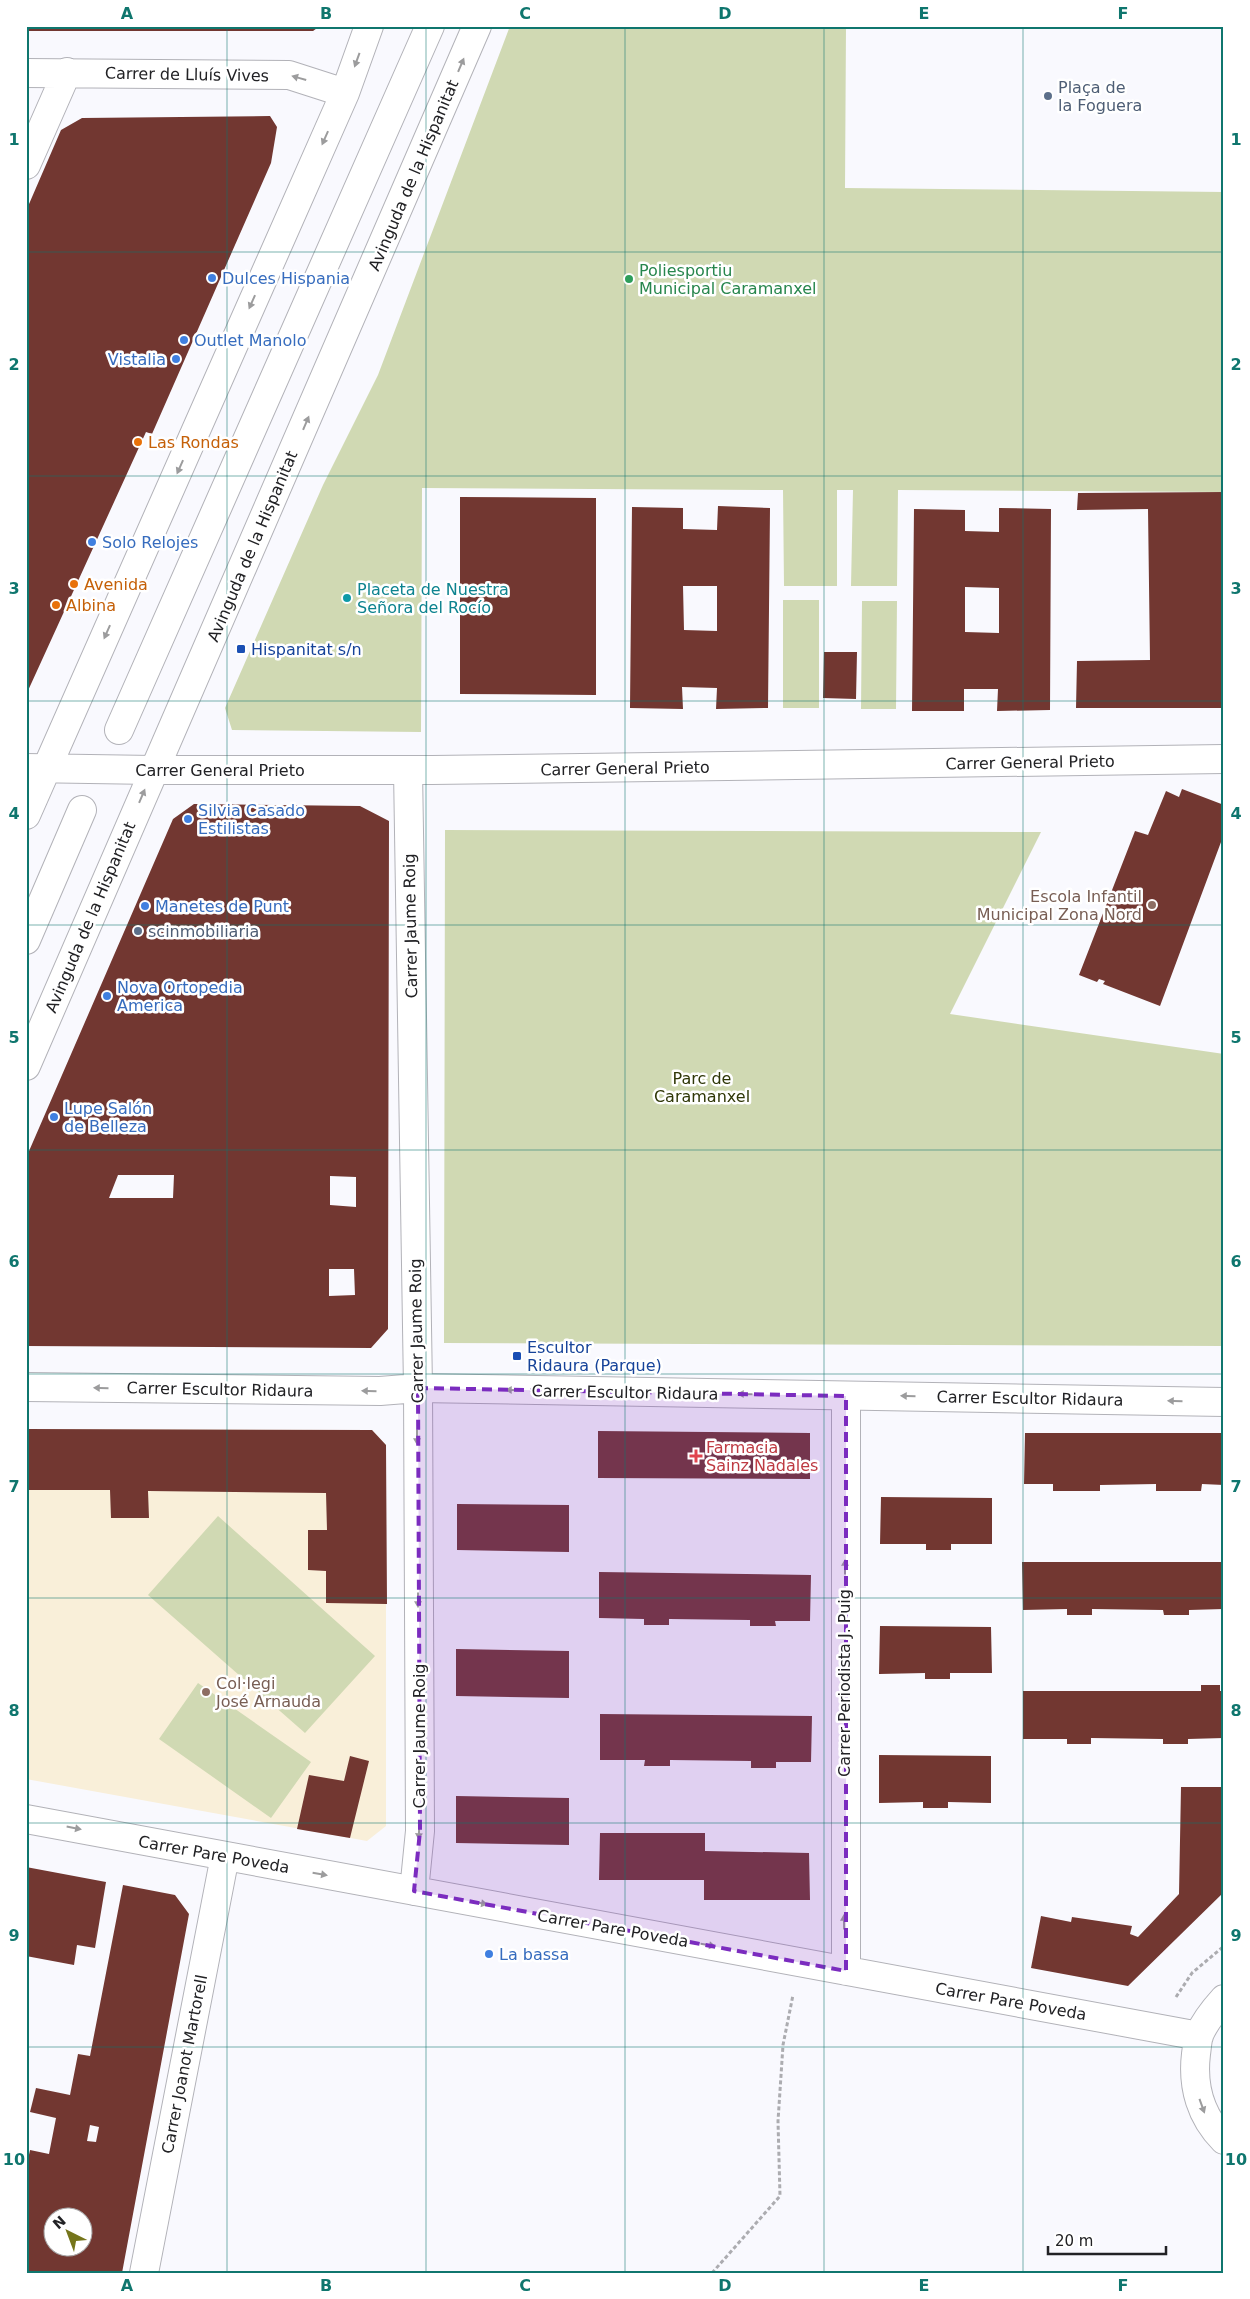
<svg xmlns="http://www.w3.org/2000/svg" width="1250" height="2299" viewBox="0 0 1250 2299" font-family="'DejaVu Sans',sans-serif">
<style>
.education{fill:#f9efd9}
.green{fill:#d0d9b3}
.building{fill:#723731;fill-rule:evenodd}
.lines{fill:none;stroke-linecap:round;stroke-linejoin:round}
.minor-casing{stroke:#b2b2b8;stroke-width:30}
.path{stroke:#acacb0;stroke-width:3;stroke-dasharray:4 2.5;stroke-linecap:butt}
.minor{stroke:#fff;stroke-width:28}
.oneway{fill:#9c9c9d}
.marked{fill:#7b2cbf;fill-opacity:0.2;stroke:#7b2cbf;stroke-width:4;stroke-dasharray:10 6;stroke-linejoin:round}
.grid{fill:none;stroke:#0f766e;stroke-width:1;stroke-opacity:0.55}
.service-dot{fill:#5c6f8a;stroke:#fff;stroke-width:2}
.shop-dot{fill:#3f7fe0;stroke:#fff;stroke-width:2}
.leisure-dot{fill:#2e9e5b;stroke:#fff;stroke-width:2}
.food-dot{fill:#e8710a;stroke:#fff;stroke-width:2}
.culture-dot{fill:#0f9aa8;stroke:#fff;stroke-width:2}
.transit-dot{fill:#1a4fb4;stroke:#fff;stroke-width:2}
.education-dot{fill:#8d6e63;stroke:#fff;stroke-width:2}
.health-dot{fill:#e0444e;stroke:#fff;stroke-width:2}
.labels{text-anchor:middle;stroke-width:5;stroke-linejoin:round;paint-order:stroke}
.street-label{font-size:16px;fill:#222225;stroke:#fff}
.service-label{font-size:16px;fill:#4e5e75;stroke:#fff;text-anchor:start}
.leisure-label{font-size:16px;fill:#27864d;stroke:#fff;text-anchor:start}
.shop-label{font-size:16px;fill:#366cbe;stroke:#fff;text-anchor:start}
.food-label{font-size:16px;fill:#c56008;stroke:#fff;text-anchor:start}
.culture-label{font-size:16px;fill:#0d838f;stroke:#fff;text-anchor:start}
.transit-label{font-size:16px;fill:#164399;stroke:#fff;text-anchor:start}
.education-label{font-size:16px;fill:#785e54;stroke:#fff;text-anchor:end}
.park-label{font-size:16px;fill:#2f3707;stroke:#fff}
.health-label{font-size:16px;fill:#be3a42;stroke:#fff;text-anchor:start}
.neatline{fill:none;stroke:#0f766e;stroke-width:2}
.grid-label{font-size:16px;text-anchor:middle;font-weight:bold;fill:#0f766e}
</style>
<rect width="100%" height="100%" fill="#f9f9fe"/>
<path class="education" d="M26,1429L372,1430L386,1445V1826L367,1841L26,1779Z"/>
<path class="green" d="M510,26H846L845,188L1224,192V492L898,490L897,586H851L853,490H837V586H784L783,490L422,488L421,732L232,730L225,708L323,485L378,375Z
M783,600H819V708H783Z
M862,601H897L896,709H861Z
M445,830L1041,832L950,1014L1224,1054V1346L444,1343Z
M218,1516L375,1656L305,1733L148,1595Z
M198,1683L311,1762L271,1818L159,1739Z"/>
<path class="building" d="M26,26H320L313,31H26Z
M270,116L277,127L271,163L152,434L146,432L26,695V211L61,130L82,118Z
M1224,492V708H1076L1077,661L1150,660L1148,509L1077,510L1078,493Z
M460,497L596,498V695L460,694Z
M718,506L770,508L768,708L716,709L717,688L682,687L683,709L630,708L632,507L683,508V529L717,530ZM683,586H717V631L684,630Z
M999,508L1051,509L1050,710L997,711L998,689H964V711H912L914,509L965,510V531L999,532ZM965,587L999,588V633L965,632Z
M824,652H857L856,699L823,698Z
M1182,789L1224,805V834L1160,1006L1103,984L1105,981L1099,979L1097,982L1079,975L1135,831L1148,835L1166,791L1179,797Z
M194,804L360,806L389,821L388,1329L371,1348L26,1346V1158L173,819ZM118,1175H174L173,1198H109ZM330,1176L356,1177V1207L330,1205ZM329,1269H354L355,1295L329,1296Z
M26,1429L372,1430L386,1445L387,1604L326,1603V1571L308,1570V1530H327L326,1493L148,1491L149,1518H111L110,1490H26Z
M598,1431L810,1433V1479L598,1478Z
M1025,1433H1224V1485L1202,1484L1201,1491H1156V1484L1100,1485V1491H1053V1484H1024Z
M881,1497L992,1498V1544H951V1550H926V1544H880Z
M457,1504L569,1505V1552L457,1550Z
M1022,1562H1224V1609L1189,1610V1615H1164L1163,1610L1092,1609V1615H1067V1609L1023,1610Z
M599,1572L811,1575L810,1621H775L776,1626H750V1620L669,1619V1625H644V1619L599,1618Z
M880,1626L991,1627L992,1673H950V1679H925V1673L879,1674Z
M456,1649L569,1651V1698L456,1696Z
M1201,1685H1220V1691H1224V1738L1188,1739V1744H1163V1739L1091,1738V1744H1067V1739H1023V1691H1201Z
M600,1714L812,1716L811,1762H776V1768H751V1761L670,1760V1766H644L645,1760H600Z
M879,1755L991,1756V1803L948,1802V1808H923V1802L879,1803Z
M350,1756L369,1761L350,1838L297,1829L309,1775L344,1781Z
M1181,1787H1224V1892L1128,1986L1031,1968L1041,1916L1071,1922L1072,1917L1132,1926L1130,1934L1138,1937L1179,1894Z
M456,1796L569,1798V1845L456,1843Z
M600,1833H705V1851L809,1853L810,1900H704V1880H599Z
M26,1867L106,1882L95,1948L77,1945L74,1965L26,1956Z
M123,1885L175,1895L189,1914L122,2273H26V2169L30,2150L49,2154L56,2118L30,2112L36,2088L70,2095L78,2054L90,2056ZM90,2125L99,2127L96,2142L87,2141ZM52,2216H82V2246H52Z"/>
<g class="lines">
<g class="minor-casing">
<path id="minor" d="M26,73L289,75L345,93
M26,165L67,72
M119,730L430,26
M26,768L153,770H432L1224,759
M408,770L418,1388L420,1831L414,1891
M26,815L345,93L369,26
M26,940L82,810
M26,1066L477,26
M26,1387L380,1391L418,1388L1224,1402
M26,1819L1199,2036
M846,1971V1396
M1224,1999C1214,2010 1205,2021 1199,2035C1197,2041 1197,2048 1196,2054C1192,2087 1201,2117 1224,2140
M144,2273L225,1856"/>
</g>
<path class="path" d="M1176,1997L1192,1973L1224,1946
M712,2273L780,2196L778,2121L783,2045L793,1995"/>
<use href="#minor" class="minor"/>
</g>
<defs><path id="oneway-solid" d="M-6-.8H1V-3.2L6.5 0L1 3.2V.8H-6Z" transform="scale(1.25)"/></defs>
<g class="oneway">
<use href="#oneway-solid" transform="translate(357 60) rotate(110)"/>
<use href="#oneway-solid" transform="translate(461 65) rotate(-67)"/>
<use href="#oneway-solid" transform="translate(299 78) rotate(-164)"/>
<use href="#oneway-solid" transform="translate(325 138) rotate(114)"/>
<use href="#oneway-solid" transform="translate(252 302) rotate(114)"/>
<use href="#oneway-solid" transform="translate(306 423) rotate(-67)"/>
<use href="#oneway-solid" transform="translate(180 467) rotate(114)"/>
<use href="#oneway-solid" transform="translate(107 632) rotate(114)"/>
<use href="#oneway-solid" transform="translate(142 796) rotate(-67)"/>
<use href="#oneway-solid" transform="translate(101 1388) rotate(-179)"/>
<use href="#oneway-solid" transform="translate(513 1390) rotate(-179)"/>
<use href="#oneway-solid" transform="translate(369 1391) rotate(-179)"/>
<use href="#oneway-solid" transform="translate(745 1394) rotate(-179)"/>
<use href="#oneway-solid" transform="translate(908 1396) rotate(-179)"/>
<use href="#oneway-solid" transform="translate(1175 1401) rotate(-179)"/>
<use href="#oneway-solid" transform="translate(417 1437) rotate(90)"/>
<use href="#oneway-solid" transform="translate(845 1567) rotate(-90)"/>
<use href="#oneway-solid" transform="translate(418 1600) rotate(90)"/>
<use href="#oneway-solid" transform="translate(74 1828) rotate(11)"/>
<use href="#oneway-solid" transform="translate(419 1832) rotate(93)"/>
<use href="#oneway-solid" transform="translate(320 1874) rotate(10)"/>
<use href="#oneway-solid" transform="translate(480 1903) rotate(10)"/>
<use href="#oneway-solid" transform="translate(844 1922) rotate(-91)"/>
<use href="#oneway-solid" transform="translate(708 1945) rotate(10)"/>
<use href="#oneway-solid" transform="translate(1202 2106) rotate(70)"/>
</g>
<path class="marked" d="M418,1388L846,1396V1971L414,1891L420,1831Z"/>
<path class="grid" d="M227,26V2273M426,26V2273M625,26V2273M824,26V2273M1023,26V2273M26,252H1224M26,476H1224M26,701H1224M26,925H1224M26,1150H1224M26,1374H1224M26,1598H1224M26,1823H1224M26,2047H1224"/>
<g class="service-dot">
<circle cx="1048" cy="96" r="5"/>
<circle cx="138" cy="931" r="5"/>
</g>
<g class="shop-dot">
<circle cx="212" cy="278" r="5"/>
<circle cx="184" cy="340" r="5"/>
<circle cx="176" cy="359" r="5"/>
<circle cx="92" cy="542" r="5"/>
<circle cx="188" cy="819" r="5"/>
<circle cx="145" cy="906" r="5"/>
<circle cx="107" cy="996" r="5"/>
<circle cx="54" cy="1117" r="5"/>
<circle cx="489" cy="1954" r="5"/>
</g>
<circle class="leisure-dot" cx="629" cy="279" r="5"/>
<g class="food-dot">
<circle cx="138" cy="442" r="5"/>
<circle cx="74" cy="584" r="5"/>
<circle cx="56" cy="605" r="5"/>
</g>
<circle class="culture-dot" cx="347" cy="598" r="5"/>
<g class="transit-dot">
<rect x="236" y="644" width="10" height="10" rx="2.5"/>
<rect x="512" y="1351" width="10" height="10" rx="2.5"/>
</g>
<g class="education-dot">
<circle cx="1152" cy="905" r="5"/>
<circle cx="206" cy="1692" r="5"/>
</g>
<path class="health-dot" d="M693.5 1448.5h5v5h5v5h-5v5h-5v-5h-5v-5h5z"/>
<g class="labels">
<g class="street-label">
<text transform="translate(187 74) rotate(1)" y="6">Carrer de Lluís Vives</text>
<text transform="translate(413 175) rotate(-67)" y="6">Avinguda de la Hispanitat</text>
<text transform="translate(252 546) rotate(-67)" y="6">Avinguda de la Hispanitat</text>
<text transform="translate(1030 762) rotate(-1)" y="6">Carrer General Prieto</text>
<text transform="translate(625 768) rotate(-1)" y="6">Carrer General Prieto</text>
<text x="220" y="776">Carrer General Prieto</text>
<text transform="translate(90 917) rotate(-67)" y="6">Avinguda de la Hispanitat</text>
<text transform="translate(410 926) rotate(-91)" y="6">Carrer Jaume Roig</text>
<text transform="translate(416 1331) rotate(-91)" y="6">Carrer Jaume Roig</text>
<text transform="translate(220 1389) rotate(1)" y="6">Carrer Escultor Ridaura</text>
<text transform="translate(625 1392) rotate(1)" y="6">Carrer Escultor Ridaura</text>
<text transform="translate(1030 1398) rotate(1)" y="6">Carrer Escultor Ridaura</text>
<text transform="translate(844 1683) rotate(-90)" y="6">Carrer Periodista J. Puig</text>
<text transform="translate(419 1736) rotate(-90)" y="6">Carrer Jaume Roig</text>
<text transform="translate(214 1854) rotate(10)" y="6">Carrer Pare Poveda</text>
<text transform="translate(613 1928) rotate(10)" y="6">Carrer Pare Poveda</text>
<text transform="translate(1011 2001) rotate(10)" y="6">Carrer Pare Poveda</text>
<text transform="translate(184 2064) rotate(-79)" y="6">Carrer Joanot Martorell</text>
</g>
<g class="service-label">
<text x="1058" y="93">Plaça de<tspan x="1058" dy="18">la Foguera</tspan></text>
<text x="148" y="937">scinmobiliaria</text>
</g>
<g class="leisure-label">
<text x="639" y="276">Poliesportiu<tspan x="639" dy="18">Municipal Caramanxel</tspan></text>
</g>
<g class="shop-label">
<text x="222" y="284">Dulces Hispania</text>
<text x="194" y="346">Outlet Manolo</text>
<text x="166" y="365" text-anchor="end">Vistalia</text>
<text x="102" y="548">Solo Relojes</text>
<text x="198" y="816">Silvia Casado<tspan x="198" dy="18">Estilistas</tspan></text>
<text x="155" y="912">Manetes de Punt</text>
<text x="117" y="993">Nova Ortopedia<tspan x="117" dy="18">America</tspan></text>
<text x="64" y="1114">Lupe Salón<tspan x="64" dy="18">de Belleza</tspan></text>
<text x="499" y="1960">La bassa</text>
</g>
<g class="food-label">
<text x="148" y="448">Las Rondas</text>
<text x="84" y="590">Avenida</text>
<text x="66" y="611">Albina</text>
</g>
<g class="culture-label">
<text x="357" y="595">Placeta de Nuestra<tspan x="357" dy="18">Señora del Rocío</tspan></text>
</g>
<g class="transit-label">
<text x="251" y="655">Hispanitat s/n</text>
<text x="527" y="1353">Escultor<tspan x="527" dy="18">Ridaura (Parque)</tspan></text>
</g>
<g class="education-label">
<text x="1142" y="902">Escola Infantil<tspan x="1142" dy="18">Municipal Zona Nord</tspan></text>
<text x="216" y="1689" text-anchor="start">Col·legi<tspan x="216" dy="18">José Arnauda</tspan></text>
</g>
<g class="park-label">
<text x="702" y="1084">Parc de<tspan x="702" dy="18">Caramanxel</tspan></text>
</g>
<g class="health-label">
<text x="706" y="1453">Farmacia<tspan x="706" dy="18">Sainz Nadales</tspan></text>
</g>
</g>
<rect width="1250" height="2299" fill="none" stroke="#ffffff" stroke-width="55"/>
<g transform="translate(68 2232) rotate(318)"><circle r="24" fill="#ffffff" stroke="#a7a7a8"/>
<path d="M0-4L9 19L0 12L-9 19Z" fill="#75751b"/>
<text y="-8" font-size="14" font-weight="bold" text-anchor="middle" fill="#222225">N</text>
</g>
<path d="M1048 2246v8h118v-8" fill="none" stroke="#222225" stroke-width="2.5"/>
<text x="1055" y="2246" font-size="15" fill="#222225" stroke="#ffffff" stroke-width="4" paint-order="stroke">20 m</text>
<rect x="28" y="28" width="1194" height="2244" class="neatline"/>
<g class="grid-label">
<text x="127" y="19">A</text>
<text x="326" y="19">B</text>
<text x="525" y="19">C</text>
<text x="725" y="19">D</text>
<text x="924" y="19">E</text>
<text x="1123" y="19">F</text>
<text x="14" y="145">1</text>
<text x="1236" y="145">1</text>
<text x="14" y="370">2</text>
<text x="1236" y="370">2</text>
<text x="14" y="594">3</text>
<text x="1236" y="594">3</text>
<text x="14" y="819">4</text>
<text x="1236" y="819">4</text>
<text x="14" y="1043">5</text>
<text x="1236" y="1043">5</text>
<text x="14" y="1267">6</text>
<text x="1236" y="1267">6</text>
<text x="14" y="1492">7</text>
<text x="1236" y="1492">7</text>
<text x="14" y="1716">8</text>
<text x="1236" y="1716">8</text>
<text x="14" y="1941">9</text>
<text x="1236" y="1941">9</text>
<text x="14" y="2165">10</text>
<text x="1236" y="2165">10</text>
<text x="127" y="2291">A</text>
<text x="326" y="2291">B</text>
<text x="525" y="2291">C</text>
<text x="725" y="2291">D</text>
<text x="924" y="2291">E</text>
<text x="1123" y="2291">F</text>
</g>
</svg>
